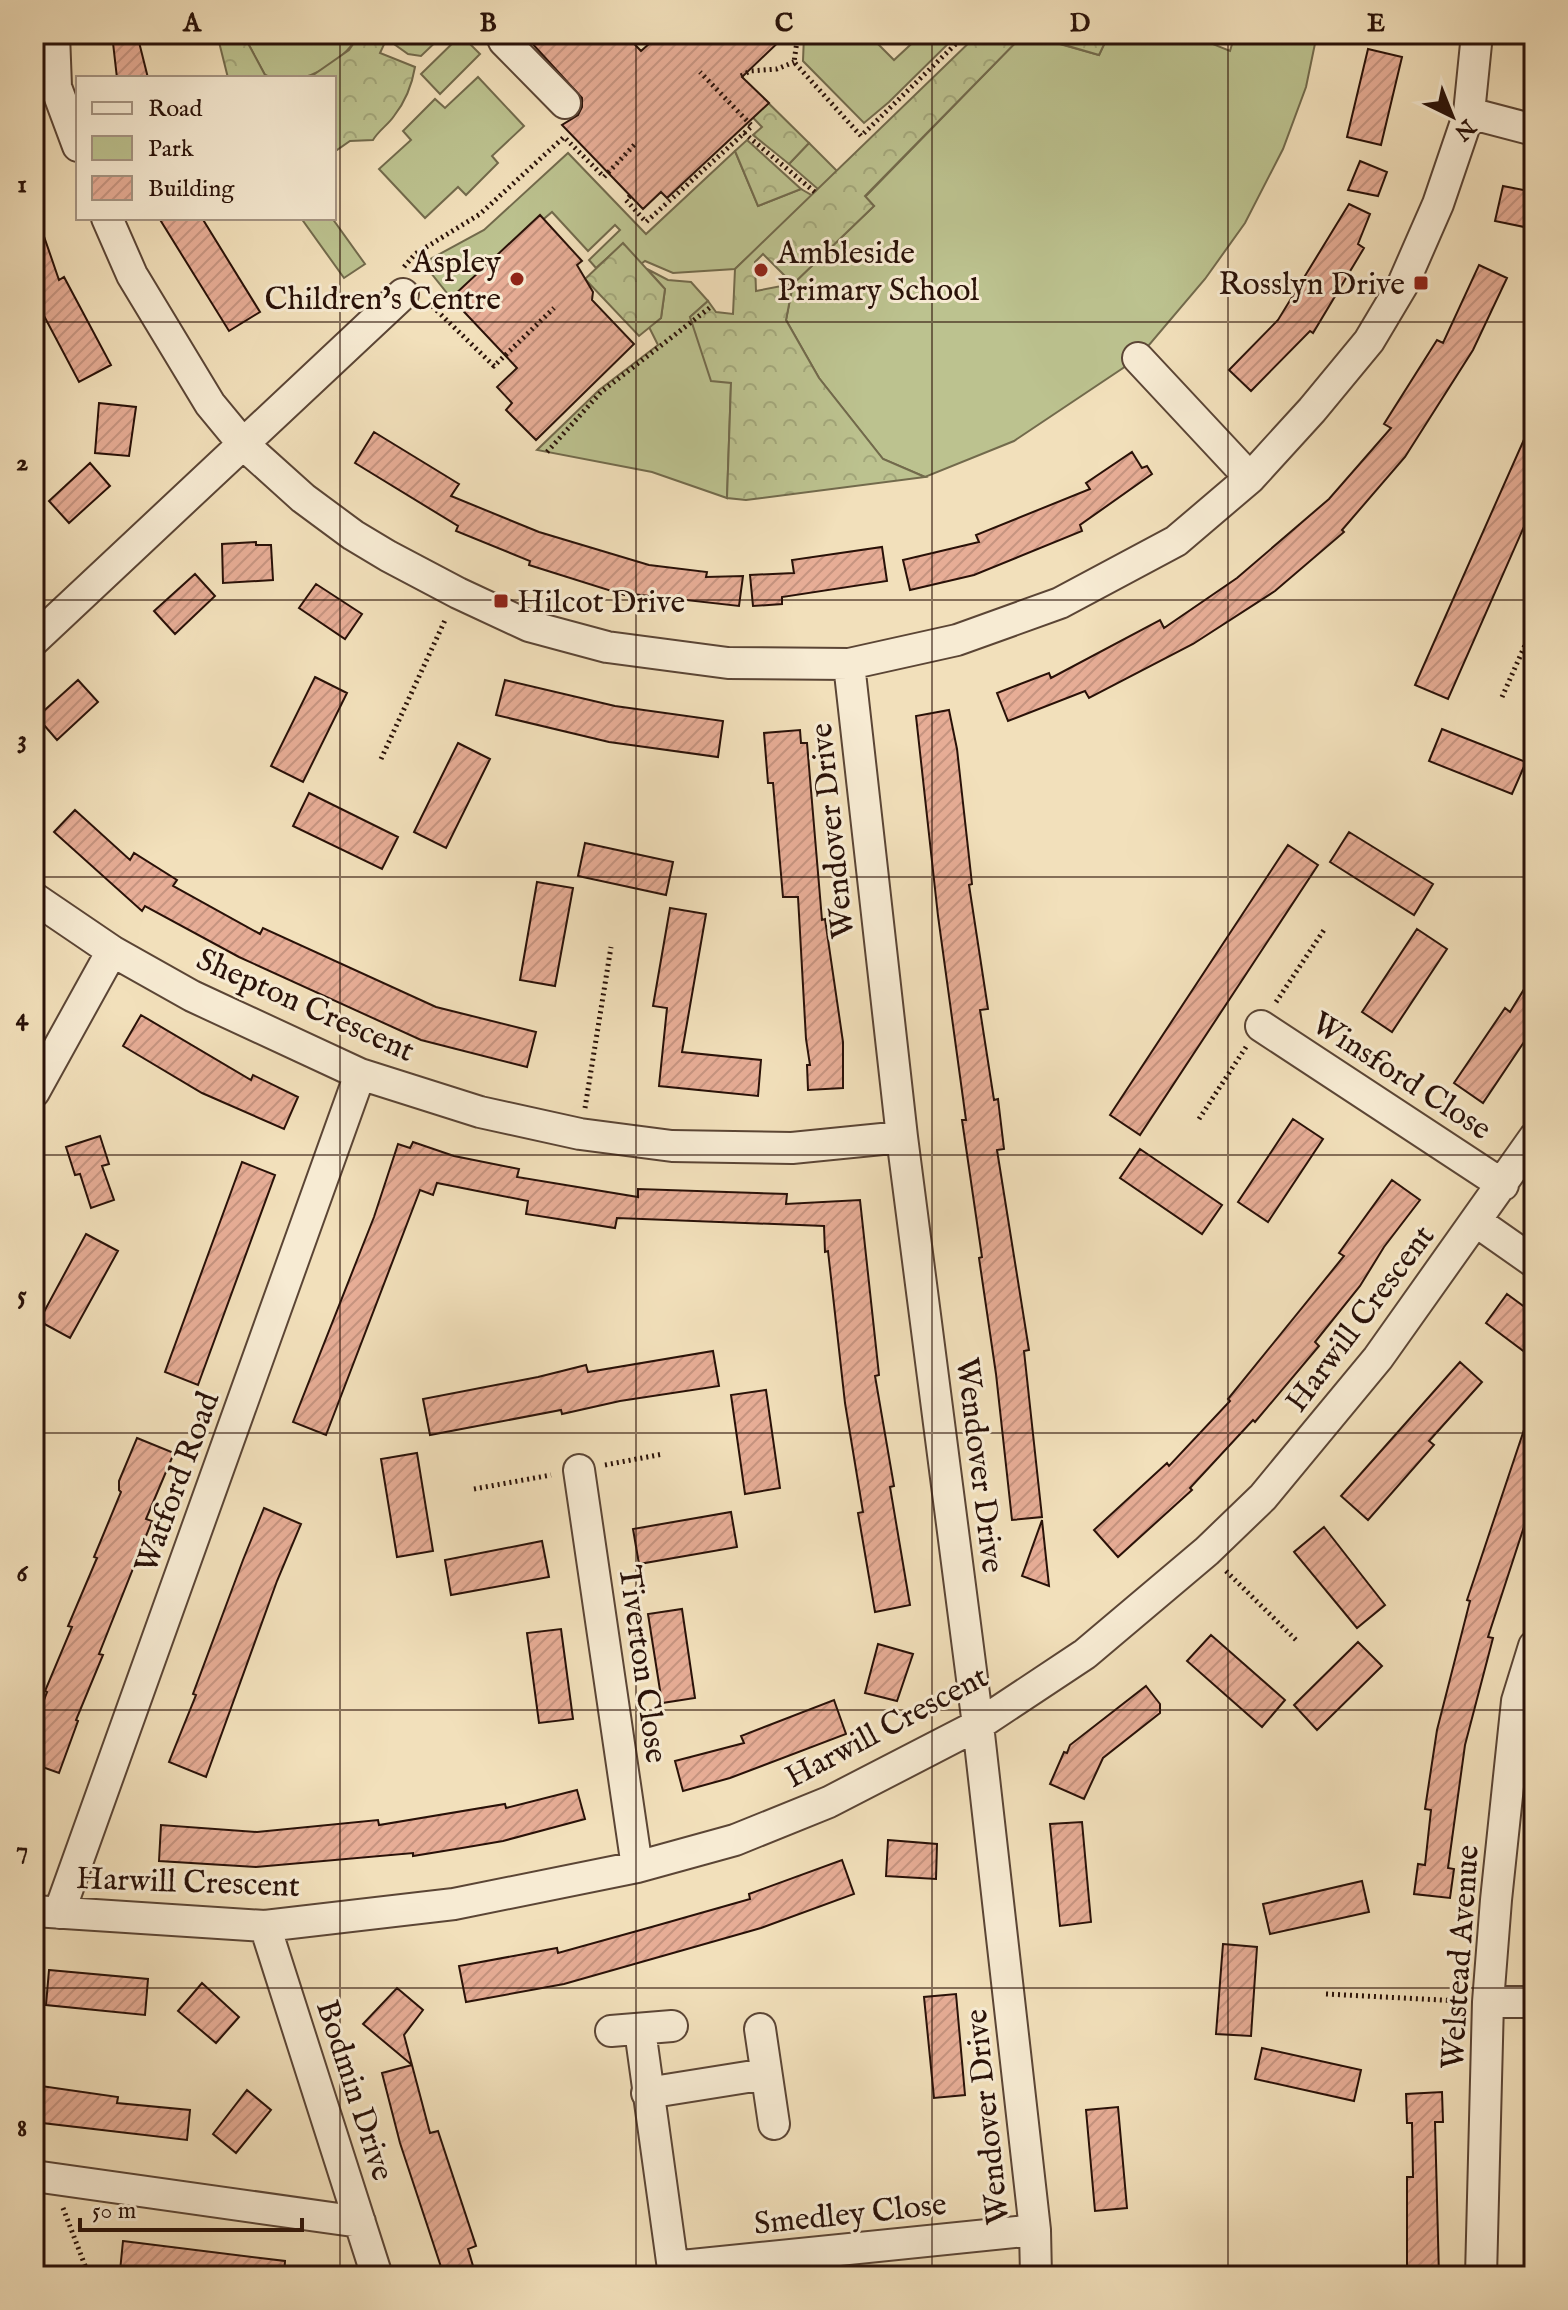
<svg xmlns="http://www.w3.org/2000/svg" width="1568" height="2310" viewBox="0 0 1568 2310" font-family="'IM FELL English',serif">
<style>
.green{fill:#bcc28f;stroke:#726a4c;stroke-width:2}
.forest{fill:url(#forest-crowns);stroke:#726a4c;stroke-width:2;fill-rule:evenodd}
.building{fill:url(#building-hatch);stroke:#291108;stroke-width:2}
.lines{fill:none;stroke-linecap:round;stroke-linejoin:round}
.minor-casing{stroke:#5b4535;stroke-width:34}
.path{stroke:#291108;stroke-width:5;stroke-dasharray:2 4;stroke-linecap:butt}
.minor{stroke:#f7ebd3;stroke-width:30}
.grid{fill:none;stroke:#291108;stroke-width:2;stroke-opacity:0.55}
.poi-dot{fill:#8f2418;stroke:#f7ebd3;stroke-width:3}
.labels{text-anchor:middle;stroke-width:6;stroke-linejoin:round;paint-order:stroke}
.poi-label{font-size:32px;fill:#291108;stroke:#f7ebd3;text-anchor:start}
.street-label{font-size:32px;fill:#291108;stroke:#f7ebd3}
.neatline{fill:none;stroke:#291108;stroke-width:3}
.grid-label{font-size:26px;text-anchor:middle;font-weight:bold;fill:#291108}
</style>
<defs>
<pattern id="forest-crowns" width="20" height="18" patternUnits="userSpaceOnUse" patternTransform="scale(2)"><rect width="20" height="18" fill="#bcc28f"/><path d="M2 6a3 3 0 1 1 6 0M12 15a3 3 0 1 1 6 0" fill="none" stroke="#a2a67a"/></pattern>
<pattern id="building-hatch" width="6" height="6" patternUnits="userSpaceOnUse" patternTransform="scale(2)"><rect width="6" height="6" fill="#e7ad96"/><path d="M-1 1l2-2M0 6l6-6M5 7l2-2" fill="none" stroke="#c69480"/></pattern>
</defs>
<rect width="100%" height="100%" fill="#f2e0bb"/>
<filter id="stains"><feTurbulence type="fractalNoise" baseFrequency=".0025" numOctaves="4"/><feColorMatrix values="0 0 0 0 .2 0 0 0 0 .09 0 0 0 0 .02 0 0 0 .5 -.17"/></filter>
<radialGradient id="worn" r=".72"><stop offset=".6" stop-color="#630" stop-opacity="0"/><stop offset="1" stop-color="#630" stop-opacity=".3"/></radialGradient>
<path class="green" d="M243,34H360C341,63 301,91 265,75Z
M380,34H444L421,56L408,54Z
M868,34L894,60L922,34H958L889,102L864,123L803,61L804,35Z
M1024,34L1099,55L1109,34H1212L1210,43L1230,51L1235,34H1317L1306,87L1283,149L1245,223L1205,279L1138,358L1014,441L925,477L883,459L819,378L786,320L793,284L874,206L865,197Z
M461,35L480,54L440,94L421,74Z
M478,77L524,126L492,156L498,163L466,195L458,187L425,218L379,169L411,140L403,131L435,99L445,108Z
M809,143L838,172L819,190L789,164Z
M735,151L758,206L801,189L813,196L735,269L673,273L645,261L641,264L623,244L596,268L589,260L620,230L615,225L588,251L552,212L451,298L423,263L484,230L568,153L646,234Z
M301,218H332L365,264L344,278Z
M647,269L668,280L691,282L708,301L690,317L731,383L727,498L652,472L537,450L599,390L658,345L649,327L661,318L665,289Z"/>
<path class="forest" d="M217,34H243L265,75L271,78H228Z
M360,34H380L387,38L380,53L415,67C412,85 405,102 394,116C388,125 379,130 373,140L350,141L334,152V78H309L349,50Z
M978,34H1024L865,196L874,206L793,284L786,320L819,378L883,459L925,477L746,500L727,498L731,383L711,381L690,317L708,301L716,312L733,314L735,269ZM763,254L792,283V284L756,291L755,262Z
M1027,34H1109L1099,55Z
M747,82L809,143L789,164L753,135L762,127L732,96Z
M747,140L801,189L758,206L735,151Z
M623,243L665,289L661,318L639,336L585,279Z"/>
<path class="building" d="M112,34H137L148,78H117Z
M535,34H625L641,51L660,34H787L742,77L769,103L667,198L661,192L643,209L562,125L578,115L582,107V98L529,40Z
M1368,49L1402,57L1381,145L1347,137Z
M1360,161L1387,172L1378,196L1348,190Z
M1503,186L1534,192V229L1495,221Z
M1349,204L1370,214L1358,244L1364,248L1313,333L1310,331L1251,391L1229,370L1278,320Z
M540,215L582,261L577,265L593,292L592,300L634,344L536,440L506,410L512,403L497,387L517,368L451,298Z
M159,218H202L260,312L229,331Z
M38,219L59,280L64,277L111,365L79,382L34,297V220Z
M1479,265L1507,278L1473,350L1405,457L1342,530L1344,532L1275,591L1193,644L1089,698L1085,691L1008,721L997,693L1049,673L1051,678L1160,620L1164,628L1237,578L1329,499L1391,428L1384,424L1437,340L1443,343Z
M99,403L136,407L129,456L95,453Z
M1534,417V504L1448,699L1415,685Z
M374,432L459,484L451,496L539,532L649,565L707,572L706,577L743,576L739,606L624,593V595L529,565L530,561L456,531L458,526L355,463Z
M1132,452L1142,468L1147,466L1152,474L1080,525L1082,531L974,575L910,590L903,560L979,542L976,535L1090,489L1086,483Z
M90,463L110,486L69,523L49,501Z
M256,542V545H271L273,580L223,583L222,544Z
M882,547L887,581L782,597V604L753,606L750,575L794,573L792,560Z
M195,574L215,596L175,634L154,611Z
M316,584L362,614L345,639L299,608Z
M315,677L347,693L303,782L271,766Z
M78,680L98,702L57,740L37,717Z
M505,680L615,706L723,721L718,757L609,742L496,715Z
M949,710L957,749L972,884L969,885L988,1009L980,1010L994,1100L998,1099L1004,1149L997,1150L1029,1350L1024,1351L1042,1517L1012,1520L996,1374L979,1258L982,1257L962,1120H966L938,916L916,716Z
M1442,729L1526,762L1512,794L1429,761Z
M800,730L801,743H807L822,920L825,919L843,1042V1088L808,1090L807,1065H810L806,1039L798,897H783L773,783H768L764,733Z
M458,743L490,759L446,848L414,832Z
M309,793L398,837L382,869L293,826Z
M75,810L130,860L134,853L177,880L173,886L260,934L263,928L436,1007L536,1032L527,1067L421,1040L239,957L145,906L142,911L54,832Z
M1349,832L1433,884L1414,915L1330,862Z
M585,843L673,862L666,895L578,876Z
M1288,845L1318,865L1140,1135L1110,1115Z
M537,882L573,888L555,986L520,980Z
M670,908L706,914L682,1052L761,1060L758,1096L659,1086L667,1008L653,1006Z
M1417,929L1447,949L1392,1032L1362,1012Z
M1534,973V1027L1483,1103L1454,1083L1505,1008L1510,1012Z
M141,1015L251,1080L253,1075L298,1097L284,1129L202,1093L123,1046Z
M1293,1119L1323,1139L1268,1222L1238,1202Z
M100,1136L109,1164L102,1166L114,1200L91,1208L80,1174L75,1175L66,1147Z
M413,1142L454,1156L519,1169L517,1177L638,1197V1189L787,1194L786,1204L860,1200L879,1375L875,1376L894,1486L890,1487L910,1605L875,1612L858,1513L863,1512L845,1403L828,1251L825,1252L824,1226L617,1218L615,1228L526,1214L528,1201L437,1183L433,1195L420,1190L326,1435L293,1422L374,1217L398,1144L410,1148Z
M1140,1149L1222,1205L1202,1234L1120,1178Z
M242,1162L275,1175L198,1385L165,1372Z
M1392,1180L1420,1200L1384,1247L1360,1286L1315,1342L1319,1346L1255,1422L1253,1420L1190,1488L1192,1490L1118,1557L1094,1530L1167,1463L1169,1466L1230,1401L1228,1399L1344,1256L1339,1253Z
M86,1234L118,1251L70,1338L39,1321Z
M1507,1294L1534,1314V1359L1486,1323Z
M713,1351L719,1386L620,1401L562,1414L561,1410L430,1435L423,1399L538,1377L586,1365L588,1372Z
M1460,1362L1482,1382L1429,1441L1434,1445L1368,1520L1341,1496Z
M766,1390L780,1488L745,1494L731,1395Z
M1531,1409L1534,1410V1496L1488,1637L1493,1638L1465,1745L1448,1868L1454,1869L1450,1898L1414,1894L1418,1864L1425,1865L1431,1810L1425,1809L1437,1730L1470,1601L1467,1600Z
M137,1438L174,1453L146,1519L152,1521L99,1654L103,1655L76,1720L78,1721L59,1773L34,1764V1727L47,1692L45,1691L72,1627L68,1626L97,1558L94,1557L121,1492L119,1490V1481Z
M417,1453L433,1551L397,1557L381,1459Z
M264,1508L301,1524L277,1581L206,1777L169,1762L196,1695L193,1694L243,1560Z
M731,1512L737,1547L639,1564L633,1529Z
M1042,1520L1049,1586L1022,1576Z
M1324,1527L1385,1605L1357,1628L1294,1552Z
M542,1541L549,1577L451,1595L445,1560Z
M682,1609L695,1698L662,1703L648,1614Z
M561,1629L573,1719L539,1723L527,1633Z
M1211,1635L1285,1700L1262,1727L1187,1661Z
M1358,1642L1382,1666L1317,1730L1294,1705Z
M878,1644L913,1654L897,1701L865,1693Z
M1146,1686L1160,1704V1713L1103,1758L1084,1799L1050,1784L1064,1752L1067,1753L1070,1745Z
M834,1700L846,1734L730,1778L683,1791L675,1761L744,1743L741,1736Z
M577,1790L585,1819L503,1841L462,1848L413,1856V1853L256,1867L159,1861L161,1825L257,1832L378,1820L379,1825L505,1804L506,1808Z
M1082,1822L1091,1922L1060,1926L1050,1824Z
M888,1840L937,1844L936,1879L886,1876Z
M842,1860L854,1894L761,1928L564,1984L466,2002L459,1966L557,1948L558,1953L655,1926L750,1899L749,1894Z
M1362,1881L1369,1912L1270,1934L1263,1904Z
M1223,1944L1257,1947L1251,2036L1216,2034Z
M49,1970L148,1979L145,2015L46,2005Z
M202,1983L239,2017L216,2043L178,2011Z
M397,1988L423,2010L404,2035L412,2065L363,2024Z
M956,1994L965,2095L934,2098L924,1997Z
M1262,2048L1361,2070L1354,2101L1255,2079Z
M412,2065L430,2133L438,2131L476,2246L468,2249L476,2276H444L400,2143L382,2073Z
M34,2085L118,2097L117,2103L190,2110L187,2140L34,2122Z
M247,2090L271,2110L236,2153L213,2134Z
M1442,2092L1443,2122H1435L1439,2276H1407V2177H1413L1412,2123H1407L1406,2094Z
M1118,2107L1127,2208L1095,2211L1086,2110Z
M123,2241L285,2261L284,2276H174L120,2271Z"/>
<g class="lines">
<g class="minor-casing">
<path id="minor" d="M54,34L56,87L78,146
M501,34L504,41L565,103
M1469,113L1534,130
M107,218L132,275L210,404L243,444L303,498L353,535L388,556L458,593L529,626L607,647L728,663L849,664L957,640L1060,603L1176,541L1250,478L1312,410L1369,341L1403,284L1438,204L1469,113L1477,34
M1138,358L1250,478
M34,640L403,294
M849,664L902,1137L978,1725L1035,2230L1036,2276
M34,898L112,951L192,996L360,1074L480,1112L580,1134L672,1146L792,1148L902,1137
M1261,1026L1503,1185
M34,1092L112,951
M1477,1222L1534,1262
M579,1470L637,1867
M34,1911L265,1926L454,1904L637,1867L735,1840L829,1802L978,1725L1085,1654L1207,1551L1263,1497L1378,1358L1534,1138
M59,1913L360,1074
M265,1926L377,2276
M1488,2002H1534
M760,2029L774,2124
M640,2030L674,2276
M611,2031L672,2026
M647,2093L766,2074
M34,2176L360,2222
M672,2267L1035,2230
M1481,2276L1488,2002L1496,1900L1517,1701L1534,1646"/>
</g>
<path class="path" d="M798,34L794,62L861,136L966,34
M741,76L750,71L777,69L794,62
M744,133L816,193
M630,196L626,200L646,222L752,126L700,72
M404,267L415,254L480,214L564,137L604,177L636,143
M428,302L494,366L554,308
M547,452L601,392L712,306
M1502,697L1534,625
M381,759L446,618
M1276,1002L1324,930
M585,1108L611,947
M1199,1119L1246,1047
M605,1465L663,1454
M474,1489L551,1475
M1226,1571L1297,1641
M1326,1994L1461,2001
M63,2208L89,2276"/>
<use href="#minor" class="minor"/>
</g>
<path class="grid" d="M340,34V2276M636,34V2276M932,34V2276M1228,34V2276M34,322H1534M34,600H1534M34,877H1534M34,1155H1534M34,1433H1534M34,1710H1534M34,1988H1534"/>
<g class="poi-dot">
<circle cx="761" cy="270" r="8"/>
<circle cx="517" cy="279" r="8"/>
<rect x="1413" y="275" width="16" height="16" rx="4"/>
<rect x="493" y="593" width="16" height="16" rx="4"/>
</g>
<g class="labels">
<g class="poi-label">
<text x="777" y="263">Ambleside<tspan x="777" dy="37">Primary School</tspan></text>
<text x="501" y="272" text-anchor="end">Aspley<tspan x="501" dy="37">Children's Centre</tspan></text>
<text x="1405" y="294" text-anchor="end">Rosslyn Drive</text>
<text x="517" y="612">Hilcot Drive</text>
</g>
<g class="street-label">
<text transform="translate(831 831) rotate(-96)" y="11">Wendover Drive</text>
<text transform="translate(306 1004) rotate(24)" y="11">Shepton Crescent</text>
<text transform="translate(1402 1075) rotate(33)" y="11">Winsford Close</text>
<text transform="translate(1359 1318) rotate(-53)" y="11">Harwill Crescent</text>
<text transform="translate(981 1465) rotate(83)" y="11">Wendover Drive</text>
<text transform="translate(176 1482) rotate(-70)" y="11">Watford Road</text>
<text transform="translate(644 1664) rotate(82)" y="11">Tiverton Close</text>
<text transform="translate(886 1726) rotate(-28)" y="11">Harwill Crescent</text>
<text transform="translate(188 1881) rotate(2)" y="11">Harwill Crescent</text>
<text transform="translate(1459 1957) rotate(-86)" y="11">Welstead Avenue</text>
<text transform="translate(356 2090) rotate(72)" y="11">Bodmin Drive</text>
<text transform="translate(986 2117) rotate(-96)" y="11">Wendover Drive</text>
<text transform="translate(850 2213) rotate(-6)" y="11">Smedley Close</text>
</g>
</g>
<rect width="1568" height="2310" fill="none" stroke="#f2e0bb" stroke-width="88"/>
<rect x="76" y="76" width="260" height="144" fill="#f7ebd3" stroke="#a59482" stroke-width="2"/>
<rect x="92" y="102" width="40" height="12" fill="#f7ebd3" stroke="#a59482" stroke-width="2"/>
<text x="148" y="116" font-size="24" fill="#291108">Road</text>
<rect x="92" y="136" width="40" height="24" fill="#bcc28f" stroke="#a59482" stroke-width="2"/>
<text x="148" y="156" font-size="24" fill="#291108">Park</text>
<rect x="92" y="176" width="40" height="24" fill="url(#building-hatch)" stroke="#a59482" stroke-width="2"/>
<text x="148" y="196" font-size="24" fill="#291108">Building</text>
<g transform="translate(1452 116) rotate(137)" stroke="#f7ebd3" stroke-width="6" paint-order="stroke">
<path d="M0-6L14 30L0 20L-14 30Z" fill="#291108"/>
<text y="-12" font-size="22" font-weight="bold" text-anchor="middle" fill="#291108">N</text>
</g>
<path d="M80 2218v12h222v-12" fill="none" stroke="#291108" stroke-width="4"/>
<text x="92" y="2218" font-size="24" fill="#291108" stroke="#f7ebd3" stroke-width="6" paint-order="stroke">50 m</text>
<rect x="44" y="44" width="1480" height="2222" class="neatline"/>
<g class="grid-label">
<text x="192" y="31">A</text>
<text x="488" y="31">B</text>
<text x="784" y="31">C</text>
<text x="1080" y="31">D</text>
<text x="1376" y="31">E</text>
<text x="22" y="192">1</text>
<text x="22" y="470">2</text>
<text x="22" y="747">3</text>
<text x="22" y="1025">4</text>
<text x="22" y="1303">5</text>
<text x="22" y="1581">6</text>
<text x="22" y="1858">7</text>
<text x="22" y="2136">8</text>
</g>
<rect width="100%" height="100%" filter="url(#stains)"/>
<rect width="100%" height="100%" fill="url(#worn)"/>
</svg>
